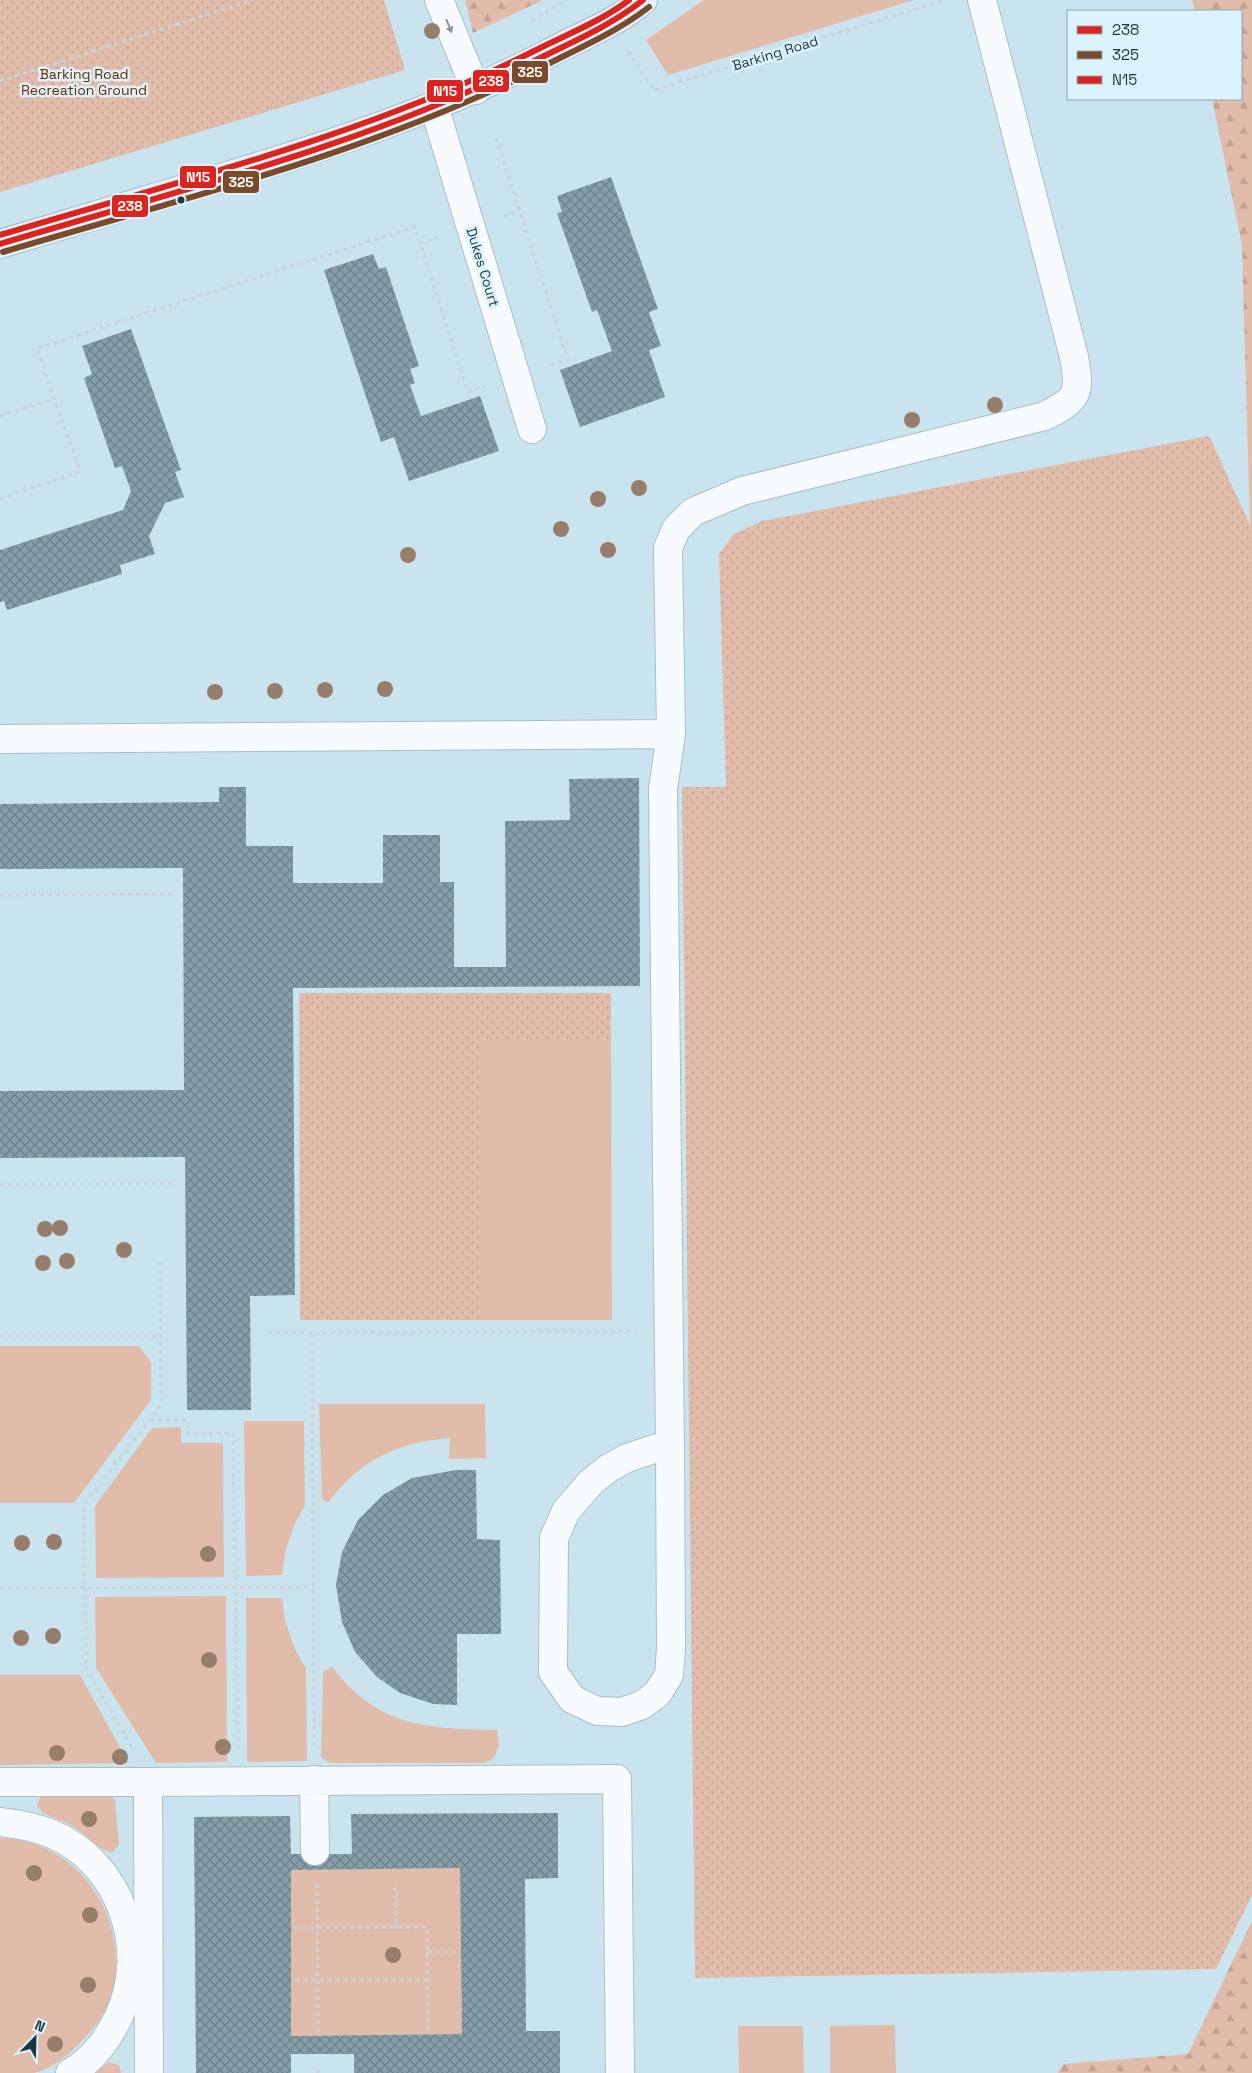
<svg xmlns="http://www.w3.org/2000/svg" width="1252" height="2073" viewBox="0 0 1252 2073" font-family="'Space Grotesk',sans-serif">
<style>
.grass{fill:#e1bcaa}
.forest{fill:url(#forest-firs)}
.park{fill:url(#park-dots)}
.building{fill:url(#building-cross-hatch);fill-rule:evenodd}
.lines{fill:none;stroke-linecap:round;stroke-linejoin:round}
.minor-casing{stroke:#a8bfc8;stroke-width:30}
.major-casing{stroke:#a6bcc5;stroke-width:30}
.path{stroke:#ccd4d7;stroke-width:3;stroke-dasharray:4 4;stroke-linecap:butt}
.minor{stroke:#f7fbfd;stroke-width:28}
.major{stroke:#e9f2f6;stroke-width:28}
.bus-1-casing{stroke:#dcf3fd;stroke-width:10}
.bus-2-casing{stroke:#dcf3fd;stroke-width:10}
.bus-3-casing{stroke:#dcf3fd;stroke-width:10}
.bus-1{stroke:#dc241f;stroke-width:6}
.bus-2{stroke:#7a4b2a;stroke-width:6}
.bus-3{stroke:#dc241f;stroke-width:6}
.tree{fill:#977e6c}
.oneway{fill:#8a989e}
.bus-dot{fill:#1e3640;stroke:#dcf3fd;stroke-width:2}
.labels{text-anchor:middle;stroke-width:5;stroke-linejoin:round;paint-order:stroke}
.street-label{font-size:14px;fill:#1e3640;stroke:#dcf3fd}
.park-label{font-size:14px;fill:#6e2a00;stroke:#dcf3fd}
.line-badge{stroke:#dcf3fd;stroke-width:2}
.badge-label{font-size:14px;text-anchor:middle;font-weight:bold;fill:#fff}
</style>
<defs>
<pattern id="forest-firs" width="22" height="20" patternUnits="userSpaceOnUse" patternTransform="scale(1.25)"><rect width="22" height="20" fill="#e1bcaa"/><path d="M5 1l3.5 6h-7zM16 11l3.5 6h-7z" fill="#c1a293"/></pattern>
<pattern id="park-dots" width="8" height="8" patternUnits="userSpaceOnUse" patternTransform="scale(1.25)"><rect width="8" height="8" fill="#e1bcaa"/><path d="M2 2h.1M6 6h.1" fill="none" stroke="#c1a293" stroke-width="1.8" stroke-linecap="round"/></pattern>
<pattern id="building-cross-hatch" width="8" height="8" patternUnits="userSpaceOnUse" patternTransform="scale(1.25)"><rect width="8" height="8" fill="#869ea7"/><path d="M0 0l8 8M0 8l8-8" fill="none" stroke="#6d8289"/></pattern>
</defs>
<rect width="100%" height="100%" fill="#c9e4ef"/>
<path class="grass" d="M704,0H914L668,75L646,40Z
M481,1042H611L612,1320H481Z
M0,1346H139L151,1362V1400L74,1503H0Z
M319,1404H485L486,1458L449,1459L450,1438C398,1442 359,1460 328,1503L322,1500Z
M244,1421H304L305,1506L295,1523L286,1549L282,1575L246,1576Z
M181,1427V1443H223L224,1577L96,1578L95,1506L152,1428Z
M226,1596L227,1762L156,1763L96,1668L95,1597Z
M246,1598H282L285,1620L295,1649L306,1669L307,1761L247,1762Z
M332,1667C380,1728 425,1728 497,1730L499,1745L494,1758L484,1763H330L321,1757L323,1672Z
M0,1675H80L129,1763L0,1765Z
M45,1794H110L115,1800L119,1844L113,1852C103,1854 84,1833 74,1827C64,1820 42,1816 37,1806L40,1797Z
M0,1838C78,1840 129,1915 113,1990C108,2011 93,2030 79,2044C69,2055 49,2070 34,2073C24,2073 11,2073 0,2073Z
M460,1868L462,2034L291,2036V1870Z
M895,2025L896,2073H830V2026Z
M738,2026H803L804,2073H739Z
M108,2062L119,2065L121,2073H96Z"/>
<path class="forest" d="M465,0H543L473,33Z
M1192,0H1252V596L1242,245L1212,99H1241V11H1195Z
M1252,1921V2073H1058L1063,2064L1188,2054Z"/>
<path class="park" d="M0,0H384L405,70L0,192Z
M1209,436L1252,529V1895L1216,1969L695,1978L682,787H726L719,554L734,534L762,521Z
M299,993H611V1042H481V1320H300Z"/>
<path class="building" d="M611,177L658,309L649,312L661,346L649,350L665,397L580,427L560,370L612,351L597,310L592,312L557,213L562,212L557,196Z
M373,254L379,269L386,267L419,366L410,369L415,383L410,385L421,416L480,396L499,451L409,481L394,437L381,442L324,270Z
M131,329L181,470L175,472L184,497L165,503L149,536L155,554L120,565L122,574L7,610L4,601L0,602V550L123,510L131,491L122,466L115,468L84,378L92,374L82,346Z
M639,778L640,986L293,988L295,1295L250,1296L251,1410H187L185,1157L0,1158V1091L184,1090L183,868L0,869V804L219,802V787H246V846H293V883H383V835H440V882H454V967H506L505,821L570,820L569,779Z
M456,1470H476L477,1539L500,1540L501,1634H457V1705L433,1704L400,1693L377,1677L355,1652L342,1622L336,1585L342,1552L358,1520L383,1495L412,1478Z
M558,1813V1878L525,1879L526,2031H560V2073H354V2054H291V2073H196L194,1817L290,1816L291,1854H352L351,1814ZM460,1868L462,2034L291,2036V1870Z"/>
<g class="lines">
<g class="minor-casing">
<path id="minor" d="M439,0L476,90
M434,106L532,429
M0,739L671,734
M670,1446L671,1648L669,1675L657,1694L642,1705L622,1712L597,1711L572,1699L553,1672L554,1538L566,1511L591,1482L609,1468L627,1458L657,1448L670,1446L663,789L671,734L668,548L676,529L693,512L742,491L1045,416C1078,399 1081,394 1074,357L982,0
M314,1780L315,1851
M0,1782H148L149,2073
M148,1782L617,1779L620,2073
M0,1822C18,1824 35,1827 52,1834C121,1863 150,1950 119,2016C109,2038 92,2061 70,2073"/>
</g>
<g class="major-casing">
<path id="major" d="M0,244C70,223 140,202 210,181C328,146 446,108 555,50C585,34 617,23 643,0"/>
</g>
<path class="path" d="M532,21L567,0
M628,51L654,90L944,0
M0,81L253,0
M496,138L568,360L548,366
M504,216L520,212
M420,243L438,237
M0,416L54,399L37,348L415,227L468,392L485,386
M0,499L80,471L54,399
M0,895L173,894
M0,1185L173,1183
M268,1333H312
M0,1336H161
M150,1420H187L188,1434L233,1433L238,1748
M0,1588L313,1587
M314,1746L312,1333L636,1331
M132,1747L86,1668L84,1505L161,1405L160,1258
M317,1884L318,2032
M395,1887L396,1928
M294,1928L427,1927L428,2031
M427,1952H457
M295,1980H428
M318,2069V2073"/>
<use href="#minor" class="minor"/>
<use href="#major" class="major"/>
<g class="bus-1-casing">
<path id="bus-1" d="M0,244C180,190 370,144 538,59C574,41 612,25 643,0"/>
</g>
<g class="bus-2-casing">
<path id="bus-2" d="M3,252C185,198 373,152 544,66C579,48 617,32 649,7"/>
</g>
<g class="bus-3-casing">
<path id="bus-3" d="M0,235C177,182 367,135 532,52C565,35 600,22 629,0"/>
</g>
<use href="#bus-1" class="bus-1"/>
<use href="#bus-2" class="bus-2"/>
<use href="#bus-3" class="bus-3"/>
</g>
<g class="tree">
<circle cx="432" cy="31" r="8"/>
<circle cx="995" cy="405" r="8"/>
<circle cx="912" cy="420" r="8"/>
<circle cx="639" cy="488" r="8"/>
<circle cx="598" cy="499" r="8"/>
<circle cx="561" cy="529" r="8"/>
<circle cx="608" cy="550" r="8"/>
<circle cx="408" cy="555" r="8"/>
<circle cx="385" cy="689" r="8"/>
<circle cx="325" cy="690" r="8"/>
<circle cx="275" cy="691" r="8"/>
<circle cx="215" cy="692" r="8"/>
<circle cx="60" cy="1228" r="8"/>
<circle cx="45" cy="1229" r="8"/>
<circle cx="124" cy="1250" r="8"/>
<circle cx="67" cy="1261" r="8"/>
<circle cx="43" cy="1263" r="8"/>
<circle cx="54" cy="1542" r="8"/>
<circle cx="22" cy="1543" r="8"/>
<circle cx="208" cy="1554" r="8"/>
<circle cx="53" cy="1636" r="8"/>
<circle cx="21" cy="1638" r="8"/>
<circle cx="209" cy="1660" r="8"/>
<circle cx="223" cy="1747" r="8"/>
<circle cx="57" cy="1753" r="8"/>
<circle cx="120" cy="1757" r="8"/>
<circle cx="89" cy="1819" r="8"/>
<circle cx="34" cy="1873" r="8"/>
<circle cx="90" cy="1915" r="8"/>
<circle cx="393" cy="1955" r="8"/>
<circle cx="88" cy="1985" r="8"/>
<circle cx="55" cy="2044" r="8"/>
</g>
<defs><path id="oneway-solid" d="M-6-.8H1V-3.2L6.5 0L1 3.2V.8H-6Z" transform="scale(1.25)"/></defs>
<use class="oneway" href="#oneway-solid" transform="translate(449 26) rotate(68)"/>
<circle class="bus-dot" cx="181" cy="200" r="4.5"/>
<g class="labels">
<g class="street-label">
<text transform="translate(775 53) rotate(-17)" y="5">Barking Road</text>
<text transform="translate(483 267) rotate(73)" y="5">Dukes Court</text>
</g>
<g class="park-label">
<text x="84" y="79">Barking Road<tspan x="84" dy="16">Recreation Ground</tspan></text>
</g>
</g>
<g class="line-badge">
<rect x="511" y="60" width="38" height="24" rx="5" fill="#7a4b2a"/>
<rect x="472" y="69" width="38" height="24" rx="5" fill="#dc241f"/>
<rect x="426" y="79" width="38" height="24" rx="5" fill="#dc241f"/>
<rect x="179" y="165" width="38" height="24" rx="5" fill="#dc241f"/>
<rect x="222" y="170" width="38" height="24" rx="5" fill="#7a4b2a"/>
<rect x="111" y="194" width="38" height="24" rx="5" fill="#dc241f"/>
</g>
<g class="badge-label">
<text x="530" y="77">325</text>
<text x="491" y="86">238</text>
<text x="445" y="96">N15</text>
<text x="198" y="182">N15</text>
<text x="241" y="187">325</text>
<text x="130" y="211">238</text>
</g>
<rect x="1067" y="10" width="175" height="90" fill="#dcf3fd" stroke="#90a7b1"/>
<rect x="1077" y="26" width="25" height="8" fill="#dc241f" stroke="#90a7b1"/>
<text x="1112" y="35" font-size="15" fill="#1e3640">238</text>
<rect x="1077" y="51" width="25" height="8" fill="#7a4b2a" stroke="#90a7b1"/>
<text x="1112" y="60" font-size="15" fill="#1e3640">325</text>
<rect x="1077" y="76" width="25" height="8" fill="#dc241f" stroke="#90a7b1"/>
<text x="1112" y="85" font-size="15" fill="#1e3640">N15</text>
<g transform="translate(35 2038) rotate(23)" stroke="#dcf3fd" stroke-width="4" paint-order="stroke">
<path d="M0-4L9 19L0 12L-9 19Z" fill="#1e3640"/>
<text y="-8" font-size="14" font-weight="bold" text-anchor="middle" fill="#1e3640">N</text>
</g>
</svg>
